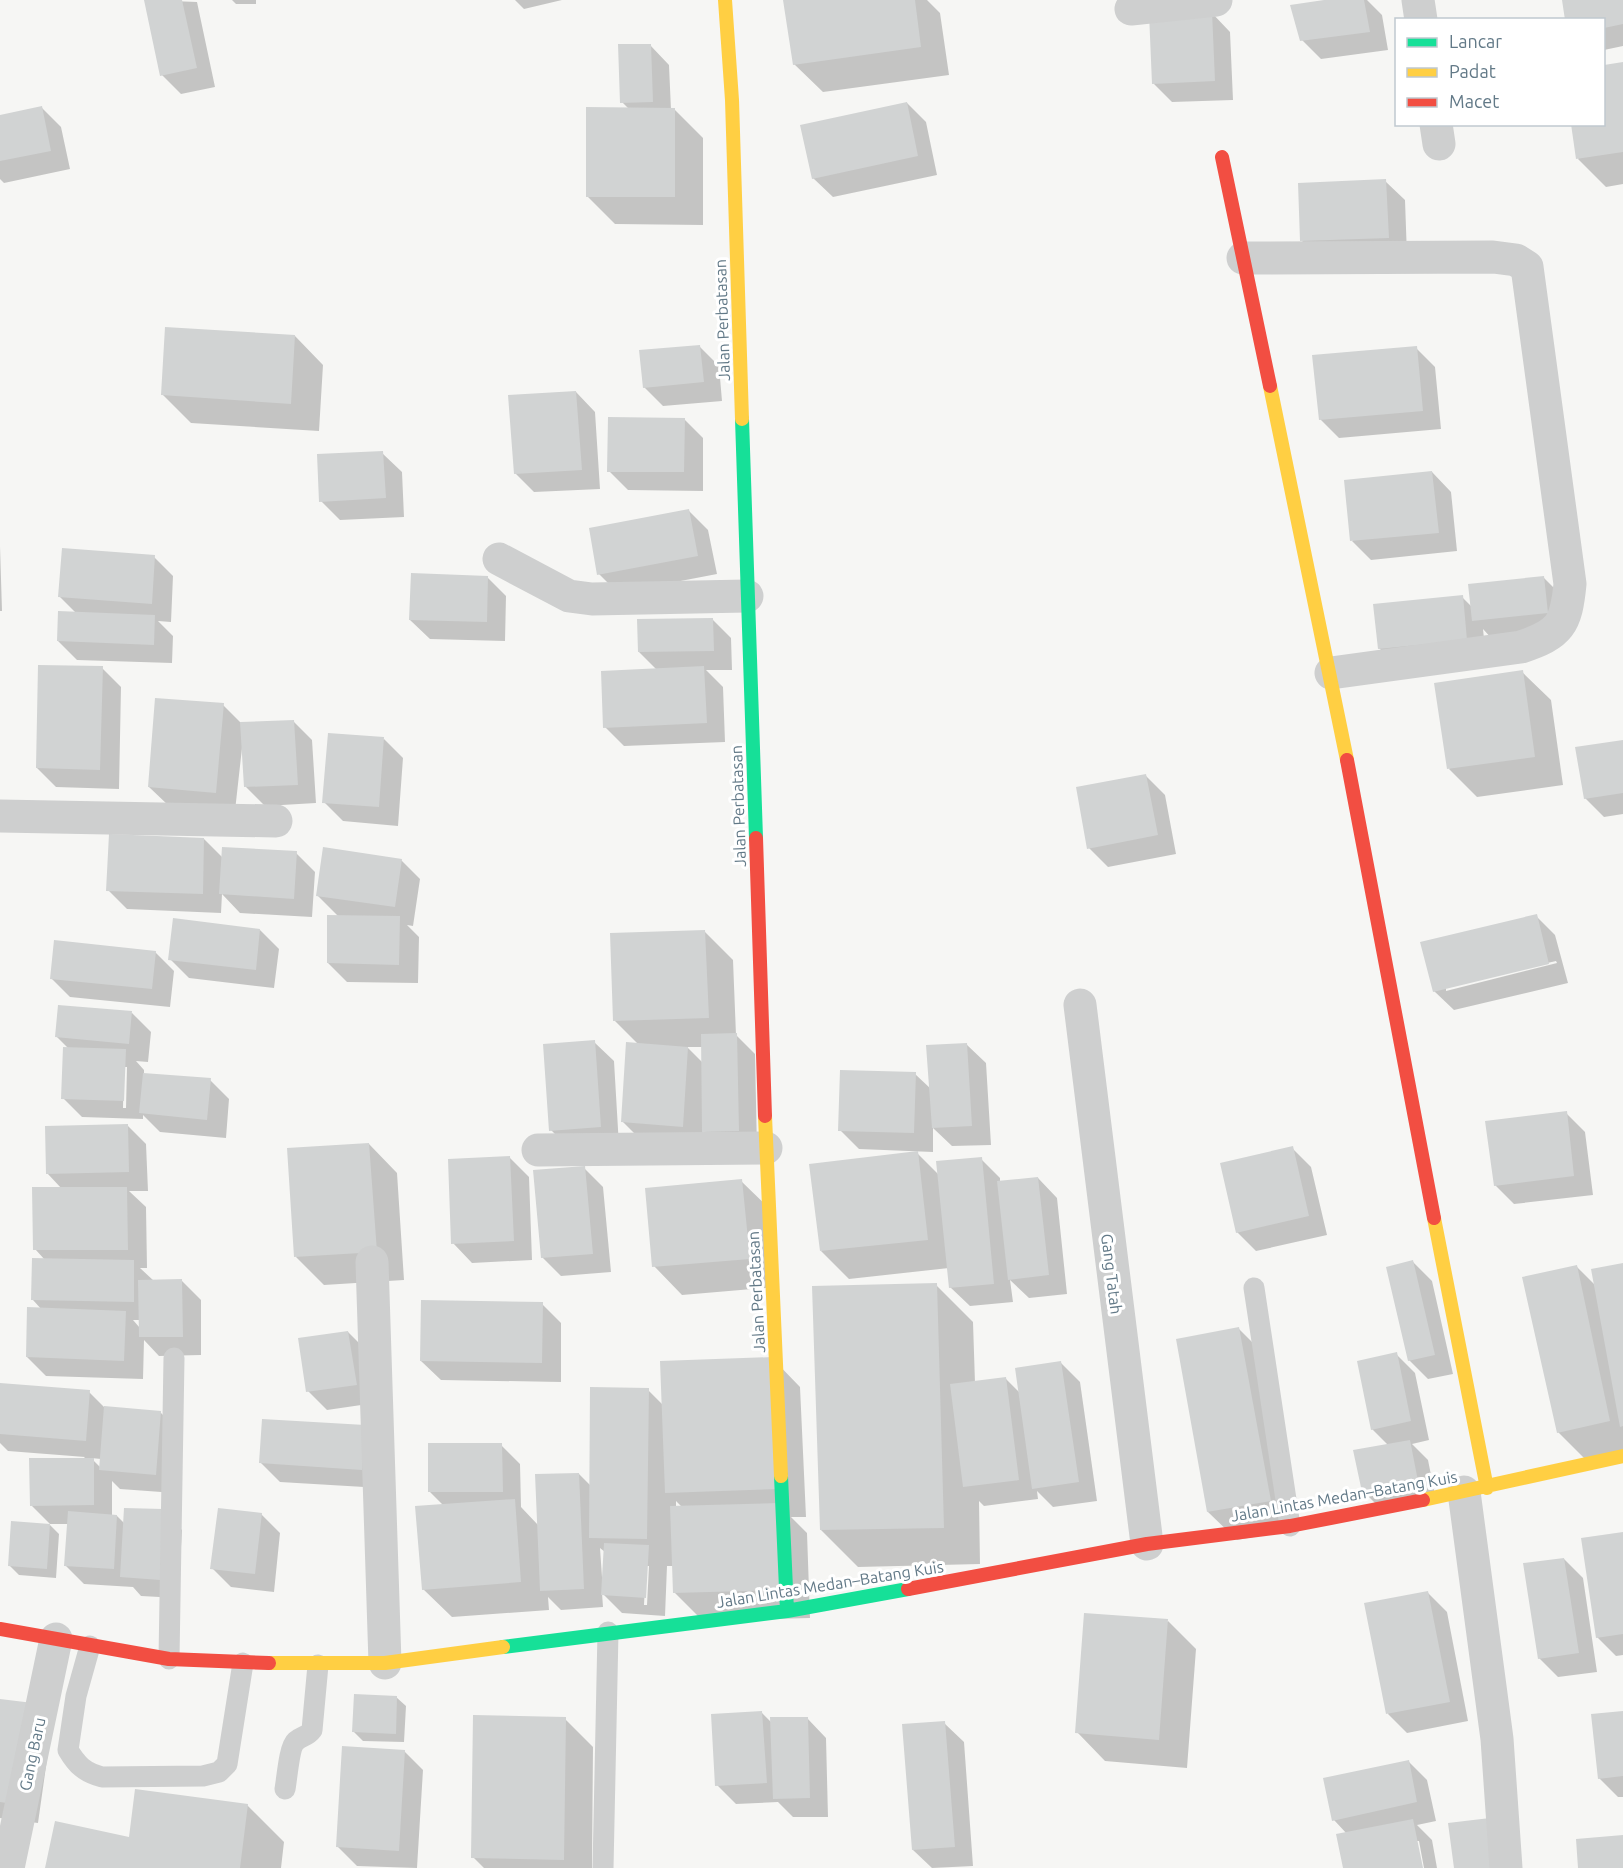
<svg xmlns="http://www.w3.org/2000/svg" width="1623" height="1868" viewBox="0 0 1623 1868" font-family="Ubuntu,sans-serif">
<style>
.shadow{fill:#0003;fill-rule:evenodd}
.building{fill:#d1d3d3}
.lines{fill:none;stroke-linecap:round;stroke-linejoin:round}
.lane{stroke:#cecfcf;stroke-width:21}
.street{stroke:#cecfcf;stroke-width:33}
.fast{stroke:#16e098;stroke-width:14}
.slow{stroke:#ffcf43;stroke-width:14}
.jam{stroke:#f24e42;stroke-width:14}
.labels{text-anchor:middle;stroke-width:6;stroke-linejoin:round;paint-order:stroke}
.street-label{font-size:16px;fill:#627987;stroke:#fff}
</style>
<rect width="100%" height="100%" fill="#f6f6f4"/>
<path class="shadow" d="M146,0L197,2L215,87L181,94L162,75Z
M232,0H256V4H236Z
M515,0H562L524,9Z
M795,0H927L940,13L949,75L823,92L794,64Z
M1335,0H1367L1382,15L1388,50L1321,59L1302,40Z
M1563,0H1623V46L1604,50V20Z
M1211,12L1230,32L1233,100L1172,102L1153,83Z
M650,45L669,65L671,110H675L703,138V225L615,224L587,196L629,109L622,102Z
M1623,63V184L1606,187L1578,159L1604,124V66Z
M907,103L926,122L937,175L833,197L813,178Z
M42,108L61,127L70,169L4,183L0,179V116Z
M1385,181L1405,200L1407,256L1321,260L1302,241Z
M295,336L323,365L319,431L191,423L163,395Z
M700,347L719,366L722,401L663,406L644,387Z
M1416,348L1435,367L1441,429L1339,438L1320,419Z
M576,392L595,412L600,489L534,492L515,473Z
M684,419L703,438V491L628,490L609,471Z
M382,453L402,472L404,517L340,520L321,501Z
M1432,472L1451,492L1457,551L1371,560L1352,541Z
M689,511L708,530L717,574L618,593L599,574Z
M0,546L2,611H0Z
M154,557L173,576L171,622L158,621L173,636L172,663L77,660L58,641L77,614L60,597Z
M487,577L506,596L505,641L430,639L410,620Z
M1543,577L1562,596L1566,632L1493,640L1483,629L1486,658L1398,667L1379,648L1462,597L1472,607Z
M712,619L731,638L732,670H706L723,687L725,742L624,746L605,727L657,670L639,652Z
M102,668L121,687L119,789L56,787L37,768Z
M1522,672L1551,700L1563,785L1477,797L1449,769Z
M223,705L242,724L293,721L312,740L316,803L265,806L246,787L243,739L235,811L169,806L149,787Z
M384,739L403,758L398,826L343,821L324,802Z
M1623,741V814L1604,817L1585,798Z
M1146,776L1165,795L1176,854L1108,867L1089,848Z
M204,839L223,858L296,853L315,872L312,917L240,913L222,894L221,913L127,909L108,890Z
M401,860L420,879L413,926L407,925L419,937L418,983L347,982L328,963L339,917L317,895Z
M1536,916L1555,935L1568,983L1454,1010L1434,991ZM1556,961L1557,963L1446,991V987Z
M260,930L279,949L274,988L189,978L170,959Z
M704,931L733,960L736,1035L755,1054L757,1150H723L703,1130L702,1145L642,1141L623,1122L639,1045L614,1020ZM687,1047H702L703,1063Z
M155,952L174,971L170,1007L70,997L51,978Z
M132,1013L151,1032L148,1062L136,1061L144,1070V1074L210,1080L229,1099L226,1138L160,1132L143,1115V1119L82,1117L63,1098L69,1049L56,1036ZM124,1067H127L126,1108H123Z
M594,1042L614,1061L619,1146L570,1149L551,1130Z
M966,1044L986,1063L991,1145L952,1146L933,1128V1152L859,1149L840,1130L915,1074L931,1089Z
M1566,1113L1585,1132L1593,1195L1514,1204L1495,1185Z
M127,1125L146,1144L148,1191H129L146,1207L147,1268H140L154,1281H182L201,1300V1355L159,1356L144,1340L143,1379L46,1376L27,1357L42,1310L33,1300L45,1260L35,1249L62,1189L47,1173ZM133,1320H140V1328Z
M369,1144L397,1173L404,1280L324,1285L296,1257Z
M1292,1148L1311,1167L1327,1235L1256,1251L1237,1232Z
M916,1152L939,1175L981,1159L1000,1178V1182L1038,1178L1057,1198L1067,1294L1029,1298L1010,1280L1013,1302L970,1306L950,1287L949,1268L849,1279L821,1251Z
M510,1158L529,1177L532,1260L472,1263L453,1243Z
M584,1168L603,1187L611,1272L561,1276L542,1257Z
M741,1181L770,1209L777,1287L682,1295L654,1266Z
M1413,1262L1432,1281L1453,1374L1428,1379L1409,1360Z
M1623,1264V1453L1586,1460L1558,1432L1577,1267L1596,1286Z
M936,1285L973,1322L975,1383L1006,1379L1020,1393L1061,1363L1080,1382L1097,1501L1053,1507L1037,1491L1038,1499L984,1506L979,1501L980,1564L858,1567L821,1530Z
M542,1304L561,1323V1382L441,1380L421,1361Z
M1239,1329L1267,1357L1299,1529L1237,1540L1208,1512Z
M348,1332L367,1351L375,1403L327,1410L308,1391Z
M1396,1354L1415,1373L1429,1440L1412,1444L1428,1460L1436,1500L1382,1510L1363,1491L1388,1445L1372,1429Z
M772,1358L800,1387L806,1517H791L807,1533L810,1618L703,1621L674,1592V1566H667L665,1616L622,1613L602,1593L603,1607L561,1610L548,1597L549,1610L452,1617L423,1589L444,1506L430,1492L501,1445L520,1464L521,1507L538,1525L579,1474L591,1486L648,1390L663,1405ZM676,1501L682,1507H676ZM600,1548L605,1552L604,1577H602ZM646,1566H649L647,1605H644Z
M0,1385L89,1392L105,1408L160,1412L179,1431L175,1493L120,1489L112,1481V1516H117L125,1524L163,1511L182,1530L178,1598L141,1596L133,1587L84,1584L65,1565L68,1524H50L31,1505L85,1457L8,1451L0,1443ZM91,1458L101,1459V1468Z
M364,1427L381,1488L280,1482L261,1463Z
M261,1514L280,1533L274,1592L231,1587L212,1568Z
M50,1525L59,1534L56,1578L19,1575L10,1566Z
M1623,1533V1655L1616,1656L1597,1637Z
M1564,1559L1583,1578L1597,1672L1558,1677L1539,1658Z
M1428,1593L1447,1612L1468,1721L1407,1733L1388,1714Z
M1168,1621L1196,1649L1187,1768L1105,1761L1077,1732Z
M396,1697L406,1706L404,1742L363,1741L354,1732Z
M0,1700L52,1724L38,1823L0,1818Z
M762,1713L772,1723L807,1718L826,1738L828,1817H793L778,1802L736,1804L717,1785Z
M1623,1713V1797H1618L1599,1778Z
M565,1719L593,1747L592,1868H484L473,1857Z
M944,1723L964,1742L973,1866L932,1868L913,1850Z
M404,1751L423,1770L417,1868L357,1866L338,1847Z
M1408,1761L1427,1780L1436,1821L1417,1825L1432,1840L1437,1868H1424L1419,1841H1416L1421,1868H1344L1347,1834L1334,1820Z
M247,1805L284,1842L281,1868H47L131,1838Z"/>
<path class="building" d="M144,0H182L197,68L160,76Z
M783,0H915L921,47L793,65Z
M1324,0H1364L1370,32L1300,41L1290,5Z
M1562,0H1623V24L1604,28V20H1565Z
M1212,11L1215,81L1152,84L1149,13Z
M618,44H651L653,102L620,103Z
M1623,62V152L1576,159L1571,124H1604V65Z
M907,102L918,156L812,179L800,125Z
M42,106L51,151L0,161V115Z
M586,107L675,108V197H586Z
M1386,179L1389,238L1300,241L1298,183Z
M165,327L295,335L291,404L161,395Z
M700,345L704,382L643,388L639,350Z
M1417,346L1423,411L1319,420L1312,355Z
M576,391L582,470L514,474L508,395Z
M608,417L685,418L684,472H607Z
M383,451L386,498L319,502L317,454Z
M1432,471L1439,533L1350,541L1344,480Z
M689,509L698,556L597,575L589,528Z
M62,548L155,555L152,604L58,597Z
M411,573L488,576L487,622L409,620Z
M1544,576L1548,613L1472,621L1468,584Z
M1463,595L1467,640L1378,649L1373,604Z
M58,611L155,615L154,645L57,641Z
M713,618L714,651L638,652L637,619Z
M38,665L103,666L100,770L36,768Z
M704,666L707,723L603,728L601,671Z
M1523,670L1535,757L1447,769L1434,683Z
M155,698L224,703L216,793L148,787Z
M294,720L298,785L244,787L240,722Z
M328,733L384,737L379,807L322,803Z
M1623,740V793L1584,799L1575,747Z
M1146,774L1158,835L1087,849L1076,787Z
M109,834L204,838L203,894L106,891Z
M222,847L297,851L294,899L219,894Z
M323,847L402,859L395,907L316,896Z
M1537,914L1549,964L1433,992L1420,942Z
M327,915L400,916L399,965L327,963Z
M173,918L260,929L256,970L168,960Z
M705,930L709,1018L613,1021L610,933Z
M54,940L156,951L152,989L50,979Z
M58,1005L132,1011L129,1044L55,1037Z
M737,1033L739,1131L702,1132L701,1034Z
M595,1040L601,1127L549,1131L543,1044Z
M626,1042L688,1047L683,1127L621,1122Z
M967,1043L972,1126L932,1128L926,1045Z
M63,1047L126,1049L124,1101L61,1099Z
M840,1070L916,1072L914,1133L838,1131Z
M143,1073L211,1078L207,1120L139,1113Z
M1567,1111L1574,1176L1494,1186L1485,1121Z
M128,1124L129,1172L46,1174L45,1126Z
M369,1143L377,1252L294,1257L287,1148Z
M1293,1146L1309,1216L1236,1233L1220,1163Z
M918,1151L928,1240L820,1251L809,1164Z
M510,1156L514,1241L451,1244L448,1159Z
M982,1157L994,1284L949,1288L936,1161Z
M585,1166L593,1254L541,1258L533,1170Z
M1038,1177L1049,1275L1008,1280L997,1181Z
M742,1179L750,1259L652,1267L645,1188Z
M32,1187H127L128,1250H33Z
M32,1258L134,1260V1302L31,1300Z
M1413,1260L1435,1355L1408,1361L1386,1267Z
M1623,1263V1426L1620,1427L1591,1269Z
M1577,1265L1610,1421L1557,1433L1522,1277Z
M182,1279L183,1337H139L138,1280Z
M937,1283L944,1528L820,1530L812,1286Z
M421,1300L543,1302L542,1363L420,1361Z
M27,1307L126,1311L124,1361L26,1357Z
M1239,1327L1271,1501L1207,1512L1176,1339Z
M348,1331L357,1385L306,1392L298,1338Z
M1397,1352L1411,1421L1371,1430L1357,1361Z
M773,1357L778,1489L665,1493L660,1361Z
M1061,1361L1079,1482L1032,1489L1015,1368Z
M1006,1377L1019,1480L963,1487L950,1384Z
M0,1383L90,1390L86,1441L0,1434Z
M590,1387L649,1388L647,1539L589,1538Z
M104,1406L161,1411L156,1475L99,1470Z
M262,1419L365,1425L362,1470L259,1463Z
M1410,1440L1418,1481L1362,1492L1353,1450Z
M428,1443H502L503,1492H428Z
M29,1458H94V1505L30,1506Z
M579,1473L584,1589L540,1591L535,1474Z
M515,1499L521,1582L422,1590L415,1506Z
M779,1503L782,1590L673,1593L670,1506Z
M124,1508L163,1509L160,1580L120,1577Z
M218,1508L262,1513L255,1574L210,1569Z
M68,1511L117,1515L114,1569L64,1566Z
M11,1521L50,1524L47,1569L8,1566Z
M1623,1532V1634L1596,1638L1581,1538Z
M604,1543L649,1545L646,1598L601,1595Z
M1564,1558L1579,1653L1538,1659L1523,1563Z
M1428,1591L1450,1702L1386,1714L1364,1603Z
M1084,1613L1168,1619L1159,1740L1075,1733Z
M354,1694L397,1696L396,1734L352,1732Z
M0,1699L33,1703L20,1805L0,1802Z
M762,1711L767,1783L715,1786L711,1714Z
M1623,1711V1776L1598,1779L1591,1714Z
M473,1715L566,1717L564,1860L471,1858Z
M770,1717H808L810,1798L773,1799Z
M945,1721L955,1847L912,1850L902,1724Z
M342,1746L405,1750L399,1851L336,1847Z
M1409,1760L1417,1802L1332,1821L1323,1778Z
M135,1789L248,1804L240,1868H45L55,1821L129,1837Z
M1490,1818L1496,1868H1454L1448,1823Z
M1413,1819L1423,1868H1343L1336,1834Z
M1623,1835V1868H1578L1576,1839Z"/>
<g class="lines">
<path class="lane" d="M1254,1288L1290,1526
M90,1646L76,1696L68,1750C77,1765 84,1772 102,1777L203,1776L219,1772L227,1764L243,1663
M169,1659L174,1358
M285,1789C287,1779 289,1747 296,1741C301,1736 307,1737 312,1730L318,1665
M603,1868L608,1632"/>
<path class="street" d="M1418,0L1421,20
M1131,9L1216,0
M1436,124L1439,144
M1243,258L1493,257L1516,260L1527,267L1570,584C1566,625 1560,634 1521,647L1331,673
M499,559L569,596L592,599L747,596
M0,816L276,821
M1080,1005L1147,1544
M538,1150L766,1148
M372,1262L385,1663
M1464,1492L1497,1739L1506,1868
M8,1868L56,1639"/>
<path class="fast" d="M742,419L756,838
M781,1476L787,1611
M503,1647L787,1611L908,1589"/>
<path class="slow" d="M725,0L732,100L742,419
M1270,386L1347,760
M765,1116L781,1476
M1434,1218L1487,1488
M1423,1500L1623,1456
M269,1663H385L503,1647"/>
<path class="jam" d="M1222,157L1270,386
M1347,760L1434,1218
M756,838L765,1116
M908,1589L1147,1544L1290,1526L1423,1500
M0,1629L169,1659L269,1663"/>
</g>
<g class="labels">
<g class="street-label">
<text transform="translate(722 320) rotate(-92)" y="6">Jalan Perbatasan</text>
<text transform="translate(738 806) rotate(-92)" y="6">Jalan Perbatasan</text>
<text transform="translate(1112 1274) rotate(83)" y="6">Gang Tatah</text>
<text transform="translate(756 1292) rotate(-93)" y="6">Jalan Perbatasan</text>
<text transform="translate(1344 1496) rotate(-10)" y="6">Jalan Lintas Medan–Batang Kuis</text>
<text transform="translate(830 1584) rotate(-9)" y="6">Jalan Lintas Medan–Batang Kuis</text>
<text transform="translate(32 1754) rotate(-78)" y="6">Gang Baru</text>
</g>
</g>
<rect x="1395" y="18" width="210" height="108" fill="#ffffff" stroke="#c0c9cf" stroke-width="1.5"/>
<rect x="1407" y="38" width="30" height="9" fill="#16e098" stroke="#c0c9cf" stroke-width="1.5"/>
<text x="1449" y="48" font-size="18" fill="#627987">Lancar</text>
<rect x="1407" y="68" width="30" height="9" fill="#ffcf43" stroke="#c0c9cf" stroke-width="1.5"/>
<text x="1449" y="78" font-size="18" fill="#627987">Padat</text>
<rect x="1407" y="98" width="30" height="9" fill="#f24e42" stroke="#c0c9cf" stroke-width="1.5"/>
<text x="1449" y="108" font-size="18" fill="#627987">Macet</text>
</svg>
